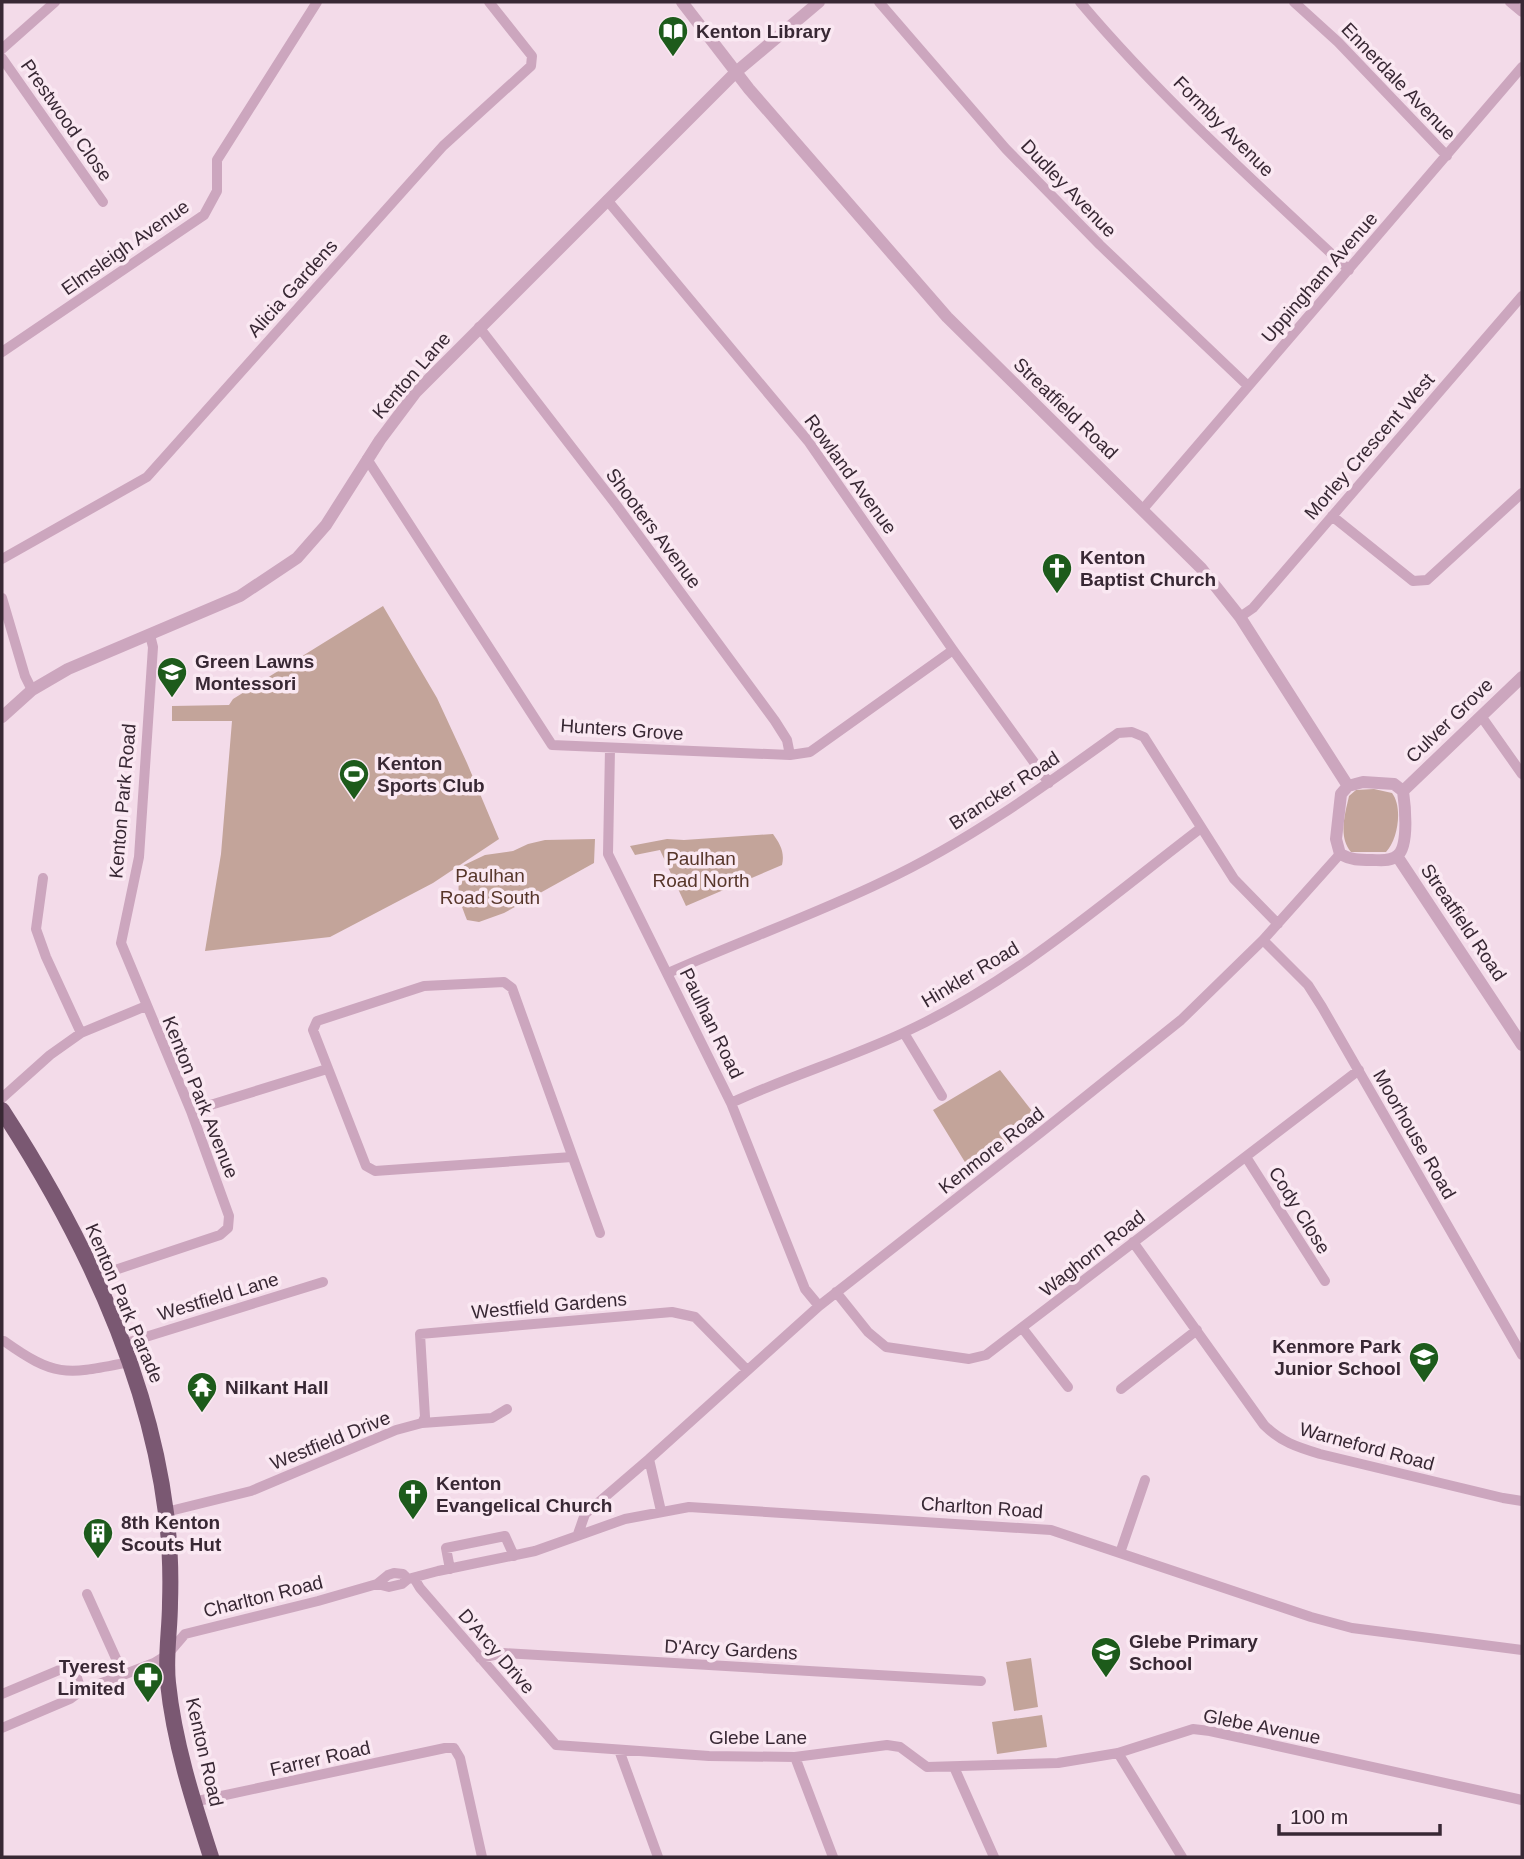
<svg xmlns="http://www.w3.org/2000/svg" width="1524" height="1859" viewBox="0 0 1524 1859" font-family="Arial,sans-serif">
<style>
.green{fill:#c3a49a}
.lines{fill:none;stroke-linecap:round;stroke-linejoin:round}
.minor{stroke:#cca6be;stroke-width:10}
.tertiary{stroke:#cca6be;stroke-width:12}
.primary{stroke:#7a5872;stroke-width:16}
.labels{text-anchor:middle;stroke-width:7;stroke-linejoin:round;paint-order:stroke}
.poi-label{font-size:19px;font-weight:bold;fill:#382834;stroke:#fae8f2;text-anchor:start}
.street-label{font-size:19px;fill:#382834;stroke:#fae8f2}
.park-label{font-size:19px;fill:#57362a;stroke:#fae8f2}
</style>
<rect width="100%" height="100%" fill="#f3dbe9"/>
<path class="green" d="M383,606L437,698L467,763L499,839L433,883L330,937L205,951L221,854L232,721H172V706L229,705L233,699Z
M1374,789L1392,793C1403,807 1398,840 1386,852H1351C1338,837 1345,814 1349,796L1356,790Z
M773,834C780,844 785,852 782,865L686,906L660,850L635,855L630,846L667,839L684,840Z
M595,839L594,863L504,913L479,922L467,920C458,897 455,889 464,865L485,855L513,851L528,844L545,840Z
M1000,1070L1039,1120L971,1172L933,1110Z
M1031,1658L1038,1707L1014,1711L1006,1662Z
M1042,1715L1047,1747L997,1754L992,1722Z"/>
<g class="lines">
<path class="minor" d="M879,2L1006,149L1100,245L1248,386
M1080,2C1161,98 1257,184 1349,270
M1294,2L1338,42L1447,156
M1510,2L1522,12
M2,49L55,2
M2,58L103,202
M607,200L808,441L953,650L1049,783
M479,327L617,506L775,721L787,740L790,755
M2,352L204,215L217,191V160L317,2
M367,459L552,745L790,755L810,752L953,650
M1143,509L1522,67
M1332,516L1413,581L1427,580L1522,493
M2,559L147,477L443,146L531,66L532,56L489,2
M2,598L25,676L32,690
M1240,617L1253,608L1522,296
M1481,716L1522,774
M610,749L608,854L731,1103L805,1289L819,1306
M43,878L36,929L46,957L81,1033
M1263,940L1308,985L1322,1007L1522,1355
M668,973C740,941 814,915 884,881C969,841 1043,787 1118,733L1132,732L1144,737L1234,879L1278,924
M904,1033L942,1096
M2,1098L50,1055L81,1033L146,1006
M731,1103C787,1077 847,1059 903,1033C1014,982 1105,901 1201,828
M191,1111L327,1069
M572,1157L375,1171L366,1166L313,1030L317,1021L424,986L504,982L512,988L600,1233
M1246,1157L1325,1281
M1133,1242L1264,1425C1281,1442 1297,1447 1320,1454L1503,1498L1522,1501
M94,1277L220,1235L228,1228L229,1216L191,1111L121,943L139,857L153,647L150,635
M836,1292L868,1332L886,1347L969,1359L986,1355L1359,1070
M1023,1329L1068,1387
M4,1341C57,1379 68,1374 130,1362
M123,1344L323,1282
M1121,1389L1197,1330
M422,1423L425,1417L420,1334L672,1312L695,1317L747,1370
M649,1459L661,1511
M166,1512L251,1491L396,1430L422,1423L492,1418L507,1409
M578,1534L585,1514L649,1459L819,1306L1040,1133L1181,1020L1263,940L1340,854
M1120,1553L1145,1480
M450,1569L446,1548L505,1536L514,1556
M414,1578L420,1588L556,1745L709,1756L795,1757L887,1745L900,1747L927,1767L1058,1763L1118,1753L1193,1729L1210,1731L1522,1800
M377,1584L389,1587L402,1584L408,1579L438,1571L535,1551L625,1519L689,1507L1051,1530L1311,1617L1352,1628L1522,1650
M87,1594L123,1674
M480,1658L503,1653L981,1681
M2,1694L64,1668L75,1671L81,1691
M2,1728L70,1699L81,1691L154,1663L167,1655L185,1634L318,1601L377,1584L388,1575L394,1573L403,1574L408,1579
M619,1750L658,1857
M1118,1753L1182,1857
M795,1757L833,1857
M954,1767L994,1857
M193,1802L445,1748H454L460,1758L482,1857"/>
<path class="tertiary" d="M682,2L749,89L947,317L1201,568L1240,617L1348,786
M2,717L32,690L68,669L240,596L297,558L326,525L380,440L416,392L736,72L819,2
M1363,782L1394,784L1403,791C1405,805 1409,845 1398,855C1391,862 1380,860 1372,860C1359,860 1351,860 1340,854L1336,839L1341,794L1348,786Z
M1403,791L1522,677
M1397,856L1522,1045"/>
<path class="primary" d="M2,1110C80,1230 148,1370 166,1513C170,1543 171,1573 170,1603C170,1630 165,1656 168,1683C174,1742 193,1801 211,1857"/>
</g>
<defs>
<g id="library-pin" transform="scale(1.575)"><path d="M0 17L-7.5 6A9.5 9.5 0 1 1 7.5 6Z" fill="#1d5b1b" stroke="#fae8f2"/><path d="M-6-4Q-3-5.5-.7-3.5V5Q-3 3-6 4ZM6-4Q3-5.5 .7-3.5V5Q3 3 6 4Z" fill="#fff"/></g>
<g id="church-pin" transform="scale(1.575)"><path d="M0 17L-7.5 6A9.5 9.5 0 1 1 7.5 6Z" fill="#1d5b1b" stroke="#fae8f2"/><path d="M-1.2-6h2.4v3.5h3.3v2.4h-3.3V6h-2.4V-.1h-3.3v-2.4h3.3Z" fill="#fff"/></g>
<g id="school-pin" transform="scale(1.575)"><path d="M0 17L-7.5 6A9.5 9.5 0 1 1 7.5 6Z" fill="#1d5b1b" stroke="#fae8f2"/><path d="M0-5L7-2L0 1L-7-2ZM-4 1L0 2.5L4 1V4Q0 6-4 4Z" fill="#fff"/></g>
<g id="stadium-pin" transform="scale(1.575)"><path d="M0 17L-7.5 6A9.5 9.5 0 1 1 7.5 6Z" fill="#1d5b1b" stroke="#fae8f2"/><path d="M0-5a6.5 5 0 1 0 0 10a6.5 5 0 1 0 0-10ZM-3.5-1.8h7v3.6h-7Z" fill="#fff"/></g>
<g id="temple-pin" transform="scale(1.575)"><path d="M0 17L-7.5 6A9.5 9.5 0 1 1 7.5 6Z" fill="#1d5b1b" stroke="#fae8f2"/><path d="M0-6L5-2H3V0L6.5 2.5H4V6H1.5V3h-3V6H-4V2.5H-6.5L-3 0V-2H-5Z" fill="#fff"/></g>
<g id="building-pin" transform="scale(1.575)"><path d="M0 17L-7.5 6A9.5 9.5 0 1 1 7.5 6Z" fill="#1d5b1b" stroke="#fae8f2"/><path d="M-4-6H4V6H1V3H-1V6H-4ZM-2.5-4.3h1.7v1.8h-1.7ZM.8-4.3h1.7v1.8H.8ZM-2.5-1h1.7V.8h-1.7ZM.8-1h1.7V.8H.8Z" fill="#fff"/></g>
<g id="pharmacy-pin" transform="scale(1.575)"><path d="M0 17L-7.5 6A9.5 9.5 0 1 1 7.5 6Z" fill="#1d5b1b" stroke="#fae8f2"/><path d="M-2-6h4v4h4v4h-4v4h-4v-4h-4v-4h4Z" fill="#fff"/></g>
</defs>
<g fill-rule="evenodd">
<use href="#library-pin" x="673" y="31"/>
<use href="#church-pin" x="1057" y="568"/>
<use href="#school-pin" x="172" y="672"/>
<use href="#stadium-pin" x="354" y="774"/>
<use href="#school-pin" x="1424" y="1357"/>
<use href="#temple-pin" x="202" y="1387"/>
<use href="#church-pin" x="413" y="1494"/>
<use href="#building-pin" x="98" y="1533"/>
<use href="#school-pin" x="1106" y="1652"/>
<use href="#pharmacy-pin" x="148" y="1677"/>
</g>
<g class="labels">
<g class="poi-label">
<text x="696" y="38">Kenton Library</text>
<text x="1080" y="564">Kenton<tspan x="1080" dy="22">Baptist Church</tspan></text>
<text x="195" y="668">Green Lawns<tspan x="195" dy="22">Montessori</tspan></text>
<text x="377" y="770">Kenton<tspan x="377" dy="22">Sports Club</tspan></text>
<text x="1401" y="1353" text-anchor="end">Kenmore Park<tspan x="1401" dy="22">Junior School</tspan></text>
<text x="225" y="1394">Nilkant Hall</text>
<text x="436" y="1490">Kenton<tspan x="436" dy="22">Evangelical Church</tspan></text>
<text x="121" y="1529">8th Kenton<tspan x="121" dy="22">Scouts Hut</tspan></text>
<text x="1129" y="1648">Glebe Primary<tspan x="1129" dy="22">School</tspan></text>
<text x="125" y="1673" text-anchor="end">Tyerest<tspan x="125" dy="22">Limited</tspan></text>
</g>
<g class="street-label">
<text transform="translate(1399 81) rotate(46)" y="7">Ennerdale Avenue</text>
<text transform="translate(67 120) rotate(55)" y="7">Prestwood Close</text>
<text transform="translate(1224 126) rotate(45)" y="7">Formby Avenue</text>
<text transform="translate(1069 188) rotate(46)" y="7">Dudley Avenue</text>
<text transform="translate(125 247) rotate(-35)" y="7">Elmsleigh Avenue</text>
<text transform="translate(1319 277) rotate(-49)" y="7">Uppingham Avenue</text>
<text transform="translate(292 288) rotate(-48)" y="7">Alicia Gardens</text>
<text transform="translate(411 375) rotate(-49)" y="7">Kenton Lane</text>
<text transform="translate(1066 408) rotate(44)" y="7">Streatfield Road</text>
<text transform="translate(1369 446) rotate(-49)" y="7">Morley Crescent West</text>
<text transform="translate(851 474) rotate(54)" y="7">Rowland Avenue</text>
<text transform="translate(654 528) rotate(53)" y="7">Shooters Avenue</text>
<text transform="translate(1449 720) rotate(-44)" y="7">Culver Grove</text>
<text transform="translate(622 729) rotate(4)" y="7">Hunters Grove</text>
<text transform="translate(1004 790) rotate(-33)" y="7">Brancker Road</text>
<text transform="translate(122 801) rotate(-85)" y="7">Kenton Park Road</text>
<text transform="translate(1464 922) rotate(56)" y="7">Streatfield Road</text>
<text transform="translate(970 974) rotate(-31)" y="7">Hinkler Road</text>
<text transform="translate(712 1023) rotate(64)" y="7">Paulhan Road</text>
<text transform="translate(201 1097) rotate(68)" y="7">Kenton Park Avenue</text>
<text transform="translate(1415 1134) rotate(60)" y="7">Moorhouse Road</text>
<text transform="translate(991 1150) rotate(-38)" y="7">Kenmore Road</text>
<text transform="translate(1300 1210) rotate(58)" y="7">Cody Close</text>
<text transform="translate(1092 1253) rotate(-38)" y="7">Waghorn Road</text>
<text transform="translate(218 1296) rotate(-17)" y="7">Westfield Lane</text>
<text transform="translate(125 1303) rotate(67)" y="7">Kenton Park Parade</text>
<text transform="translate(549 1305) rotate(-5)" y="7">Westfield Gardens</text>
<text transform="translate(330 1440) rotate(-22)" y="7">Westfield Drive</text>
<text transform="translate(1367 1446) rotate(15)" y="7">Warneford Road</text>
<text transform="translate(982 1507) rotate(4)" y="7">Charlton Road</text>
<text transform="translate(263 1596) rotate(-14)" y="7">Charlton Road</text>
<text transform="translate(731 1649) rotate(3)" y="7">D'Arcy Gardens</text>
<text transform="translate(497 1651) rotate(49)" y="7">D'Arcy Drive</text>
<text transform="translate(1262 1726) rotate(11)" y="7">Glebe Avenue</text>
<text x="758" y="1744">Glebe Lane</text>
<text transform="translate(205 1752) rotate(77)" y="7">Kenton Road</text>
<text transform="translate(320 1758) rotate(-13)" y="7">Farrer Road</text>
</g>
<g class="park-label">
<text x="701" y="865">Paulhan<tspan x="701" dy="22">Road North</tspan></text>
<text x="490" y="882">Paulhan<tspan x="490" dy="22">Road South</tspan></text>
</g>
</g>
<rect width="1524" height="1859" fill="none" stroke="#382834" stroke-width="7"/>
<path d="M1279 1824v10h161v-10" fill="none" stroke="#382834" stroke-width="3.5"/>
<text x="1290" y="1824" font-size="21" fill="#382834" stroke="#fae8f2" stroke-width="5" paint-order="stroke">100 m</text>
</svg>
